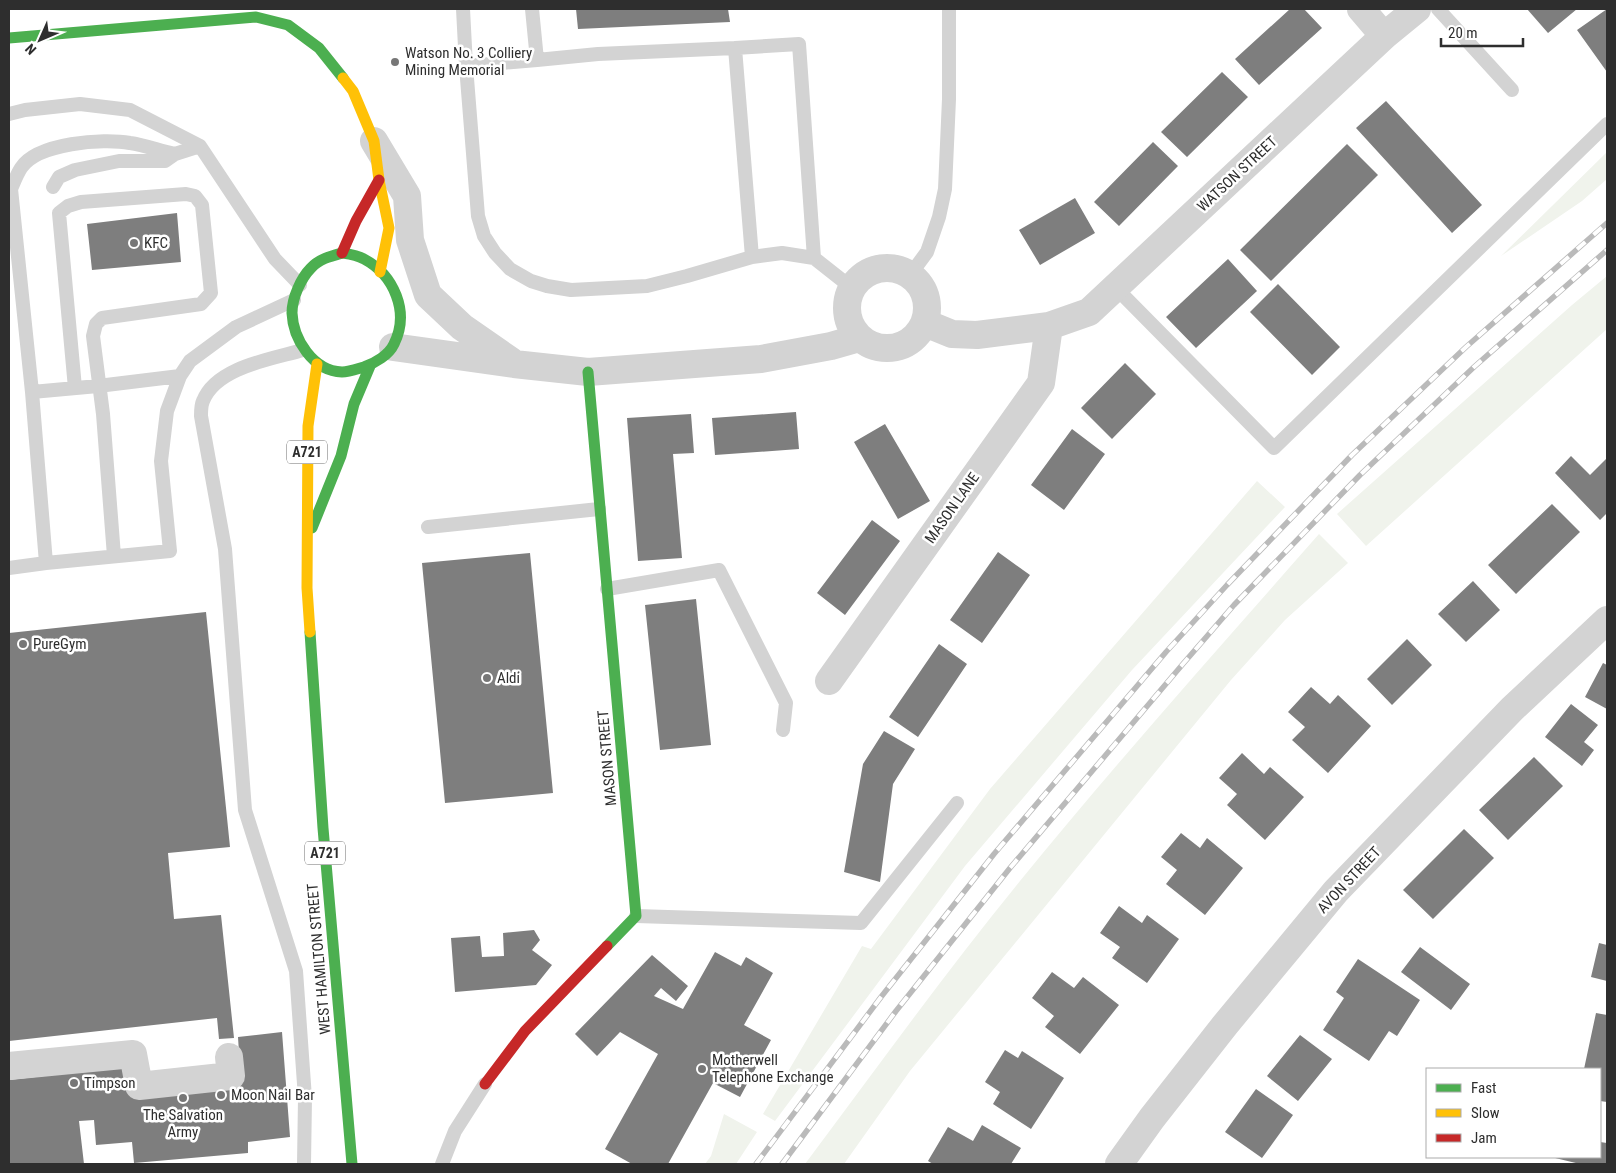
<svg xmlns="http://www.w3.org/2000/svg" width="1616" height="1173" viewBox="0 0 1616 1173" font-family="'Roboto Condensed',sans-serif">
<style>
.green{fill:#f0f3ec}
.building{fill:#7e7e7e}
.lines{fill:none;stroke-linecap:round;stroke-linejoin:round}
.lane{stroke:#d3d3d3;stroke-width:14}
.street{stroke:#d3d3d3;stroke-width:28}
.fast{stroke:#4caf50;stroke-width:11}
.slow{stroke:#ffc107;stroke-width:11}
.jam{stroke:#c62828;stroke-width:11}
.rail-casing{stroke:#bababa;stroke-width:5.5}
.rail{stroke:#fff;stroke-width:4;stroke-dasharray:11;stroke-linecap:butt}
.poi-dot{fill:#777;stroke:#fff;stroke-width:2}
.labels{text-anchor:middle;stroke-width:5;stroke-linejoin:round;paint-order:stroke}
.shield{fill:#fff;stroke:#6d6d6d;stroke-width:1}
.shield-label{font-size:14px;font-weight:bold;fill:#2e2e2e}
.poi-label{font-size:15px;fill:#2e2e2e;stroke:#fff;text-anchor:start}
.street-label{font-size:15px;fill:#2e2e2e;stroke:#fff}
</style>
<rect width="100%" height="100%" fill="#fff"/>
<path class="green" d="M1607,152V179L1582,201L1501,256Z
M1607,276V329L1366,546L1337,514L1572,305Z
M1257,481L1285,507L1132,670L965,866L775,1121L763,1114L862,946L871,949L990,789Z
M1319,534L1348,563L1285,620L1231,680L910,1071L844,1164H805C876,1069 945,973 1020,881C1116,763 1218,649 1319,534Z
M724,1114L757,1132L736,1164H705L711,1156Z"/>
<path class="building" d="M576,9H728L730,22L578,29Z
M1290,9H1304L1322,28L1259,85L1235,59Z
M1527,9H1577L1548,33Z
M1607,9V72L1577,30Z
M1222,72L1248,97L1187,157L1161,132Z
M1386,101L1482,205L1452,233L1356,128Z
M1153,142L1178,166L1119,226L1094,202Z
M1347,144L1378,175L1271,281L1240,250Z
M1075,198L1095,233L1040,265L1019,230Z
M177,213L181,262L92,270L87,224Z
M1228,259L1257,291L1196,348L1166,317Z
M1278,284L1340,347L1312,375L1250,312Z
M1125,363L1156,394L1112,439L1081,408Z
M796,412L799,449L715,455L712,418Z
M691,414L694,453L673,454L682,558L638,561L627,418Z
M885,424L930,501L898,519L854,442Z
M1072,429L1105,454L1064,510L1031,485Z
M1571,456L1590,475L1607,458V513L1600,520L1555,473Z
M1552,504L1580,532L1516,594L1488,565Z
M872,520L900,541L845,615L817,593Z
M998,552L1030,575L982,643L950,620Z
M530,553L553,793L445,803L422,563Z
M1473,581L1500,610L1466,642L1438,614Z
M696,599L711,745L660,750L645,605Z
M206,612L230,847L168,853L174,919L221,915L234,1038L219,1039L217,1018L9,1041V633Z
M1407,639L1432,665L1392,705L1367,679Z
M939,644L967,664L918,737L889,717Z
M1603,663L1607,665V709L1585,697Z
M1311,687L1330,704L1338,695L1371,726L1328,773L1292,740L1305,727L1288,712Z
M1571,704L1598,725L1584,742L1594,750L1582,766L1545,737Z
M884,731L915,749L893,784L880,882L844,872L863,764Z
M1242,753L1264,774L1270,767L1304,797L1265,840L1227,805L1237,794L1219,778Z
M1534,757L1563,786L1508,840L1479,810Z
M1464,829L1494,858L1433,919L1403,890Z
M1181,833L1200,848L1207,838L1243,868L1205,915L1166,884L1177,870L1161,857Z
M1119,906L1142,923L1147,915L1179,939L1147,983L1112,958L1120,947L1100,933Z
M534,930L540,940L532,950L552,965L536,985L455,992L451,938L480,936L482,957L504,956L503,933Z
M1599,943L1607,945V981L1591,977Z
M1420,947L1470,984L1451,1010L1401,972Z
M715,952L741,966L746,957L773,973L744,1025L771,1040L740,1097L713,1083L668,1164H632L605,1149L658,1054L620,1032L597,1056L575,1034L652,955L688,986L676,1001L661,988L654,996L683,1009Z
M1358,959L1420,1000L1397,1036L1389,1031L1369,1061L1323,1030L1344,998L1336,992Z
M1052,972L1074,988L1083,977L1119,1005L1080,1054L1045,1027L1054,1016L1032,998Z
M1596,1013L1607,1015V1102L1600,1101V1069H1584Z
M282,1032L290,1137L248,1142V1153L134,1163L132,1142L96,1145L94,1120L79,1121L84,1164H9V1080L133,1066L136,1095L241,1085L238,1037Z
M1300,1035L1332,1059L1298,1101L1267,1076Z
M1005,1050L1018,1058L1022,1051L1064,1078L1031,1129L993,1104L1000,1092L985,1082Z
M1256,1089L1293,1115L1262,1158L1225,1132Z
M982,1125L1021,1148L1011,1164H933L928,1161L948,1127L973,1141Z
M1600,1142L1607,1143V1164H1580L1551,1157H1600Z"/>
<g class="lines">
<path class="lane" d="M463,9L466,66L478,216L484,236L495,253L510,269L531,281L547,286L571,290L647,286L687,276L752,257L782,253L814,258L852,288
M532,9L537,60L598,54L735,48L752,257
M1438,9L1512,90
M735,48L799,44L814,258
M466,66L537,60
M9,114L25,110L80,104L130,110L200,146L275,259L300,285
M175,154C160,151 145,145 130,143C103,138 37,143 21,168C17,174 14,182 11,189L32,392L46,563L170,551L161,461L167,411L180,376L190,361L236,327L294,300
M53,187L59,177L75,170L119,161H165L175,154L200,146
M910,275L927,252L939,217L945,189L949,99V9
M1115,287L1274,448L1607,124
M303,350C272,359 216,367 203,401C201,405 201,411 201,416L225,549L245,810L296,971L305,1098L304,1164
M75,388L59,213L68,206L81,202L186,194L195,196L202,205L211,293L201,304L102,318L96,324L93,336L103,414L114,556
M32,392L98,386L180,376
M428,527L599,509
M9,568L46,563
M607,589L719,570L786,703L783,730
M636,916L861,923L957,803
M442,1164L455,1131L485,1084"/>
<path class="street" d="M1361,9L1384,36
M374,141L407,196L410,240L428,295L462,327L511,361
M847 308a40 40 0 1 1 80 0a40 40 0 1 1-80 0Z
M925,323L952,334L977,335L1049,326L1089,312L1384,36L1417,9
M393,347L514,364L588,372L761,359L831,346L859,338
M829,681L1041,383L1049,326
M9,1066L133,1054L139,1086L231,1076L229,1057
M1119,1164L1152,1118L1225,1025L1336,891L1512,709L1607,620"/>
<path class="fast" d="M9,38L256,17L288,25L319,48L343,78
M342,253C349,254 357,255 364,259C394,275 410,312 394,344C389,355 375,363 364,367C357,369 349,372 342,372C313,371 293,339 292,313C292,298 301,278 311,268C319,259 331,256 342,253Z
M588,372L636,916L607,946
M312,528L341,456L354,404L370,366
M310,632L323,828L352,1164"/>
<path class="slow" d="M343,78L353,91L374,141L379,180L389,228L380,272
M310,632L307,588L308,426L317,364"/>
<path class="jam" d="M342,253L356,221L379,180
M485,1084L525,1031L607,946"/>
<g class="rail-casing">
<path id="rail" d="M756,1164L881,997L994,854L1166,652L1227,585L1352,455L1466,347L1607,223
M782,1164L896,1011L1010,868L1182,665L1234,605L1360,475L1474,367L1607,250"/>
</g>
<use href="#rail" class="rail"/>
</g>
<g class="poi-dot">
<circle cx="395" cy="62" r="5"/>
<circle cx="134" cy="243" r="5"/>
<circle cx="23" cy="644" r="5"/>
<circle cx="487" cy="678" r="5"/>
<circle cx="702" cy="1069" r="5"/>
<circle cx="74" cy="1083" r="5"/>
<circle cx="221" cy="1095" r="5"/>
<circle cx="183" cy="1098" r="5"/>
</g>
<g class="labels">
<g class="shield">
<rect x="287" y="440.5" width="40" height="23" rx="4"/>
<rect x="305" y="841.5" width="40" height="23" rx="4"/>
</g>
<g class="shield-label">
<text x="307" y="457">A721</text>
<text x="325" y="858">A721</text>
</g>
<g class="poi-label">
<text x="405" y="58">Watson No. 3 Colliery<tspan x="405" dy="17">Mining Memorial</tspan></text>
<text x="144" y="248">KFC</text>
<text x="33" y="649">PureGym</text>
<text x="497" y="683">Aldi</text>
<text x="712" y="1065">Motherwell<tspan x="712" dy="17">Telephone Exchange</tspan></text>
<text x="84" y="1088">Timpson</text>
<text x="231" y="1100">Moon Nail Bar</text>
<text x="183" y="1120" text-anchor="middle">The Salvation<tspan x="183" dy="17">Army</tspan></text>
</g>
<g class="street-label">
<text transform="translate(1237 174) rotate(-43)" y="5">WATSON STREET</text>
<text transform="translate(952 508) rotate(-55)" y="5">MASON LANE</text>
<text transform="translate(607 758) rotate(-95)" y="5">MASON STREET</text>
<text transform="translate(1349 880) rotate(-47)" y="5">AVON STREET</text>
<text transform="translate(319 959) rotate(-95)" y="5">WEST HAMILTON STREET</text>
</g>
</g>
<rect width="1616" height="1173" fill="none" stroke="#2e2e2e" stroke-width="20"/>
<rect x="1426" y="1068" width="175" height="90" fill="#ffffff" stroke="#ababab"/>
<rect x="1436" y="1084" width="25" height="8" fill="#4caf50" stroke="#ababab"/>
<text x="1471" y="1093" font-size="15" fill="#2e2e2e">Fast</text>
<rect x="1436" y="1109" width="25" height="8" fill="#ffc107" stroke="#ababab"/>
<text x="1471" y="1118" font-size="15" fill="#2e2e2e">Slow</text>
<rect x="1436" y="1134" width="25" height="8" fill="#c62828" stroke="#ababab"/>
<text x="1471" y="1143" font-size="15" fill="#2e2e2e">Jam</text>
<g transform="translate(40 40) rotate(225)" stroke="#ffffff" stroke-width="4" paint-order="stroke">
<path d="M0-4L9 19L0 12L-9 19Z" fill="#2e2e2e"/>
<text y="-8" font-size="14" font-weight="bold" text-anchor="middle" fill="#2e2e2e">N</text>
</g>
<path d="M1441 38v8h82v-8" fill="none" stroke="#2e2e2e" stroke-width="2.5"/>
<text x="1448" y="38" font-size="15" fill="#2e2e2e" stroke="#ffffff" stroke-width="4" paint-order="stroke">20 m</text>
</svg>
